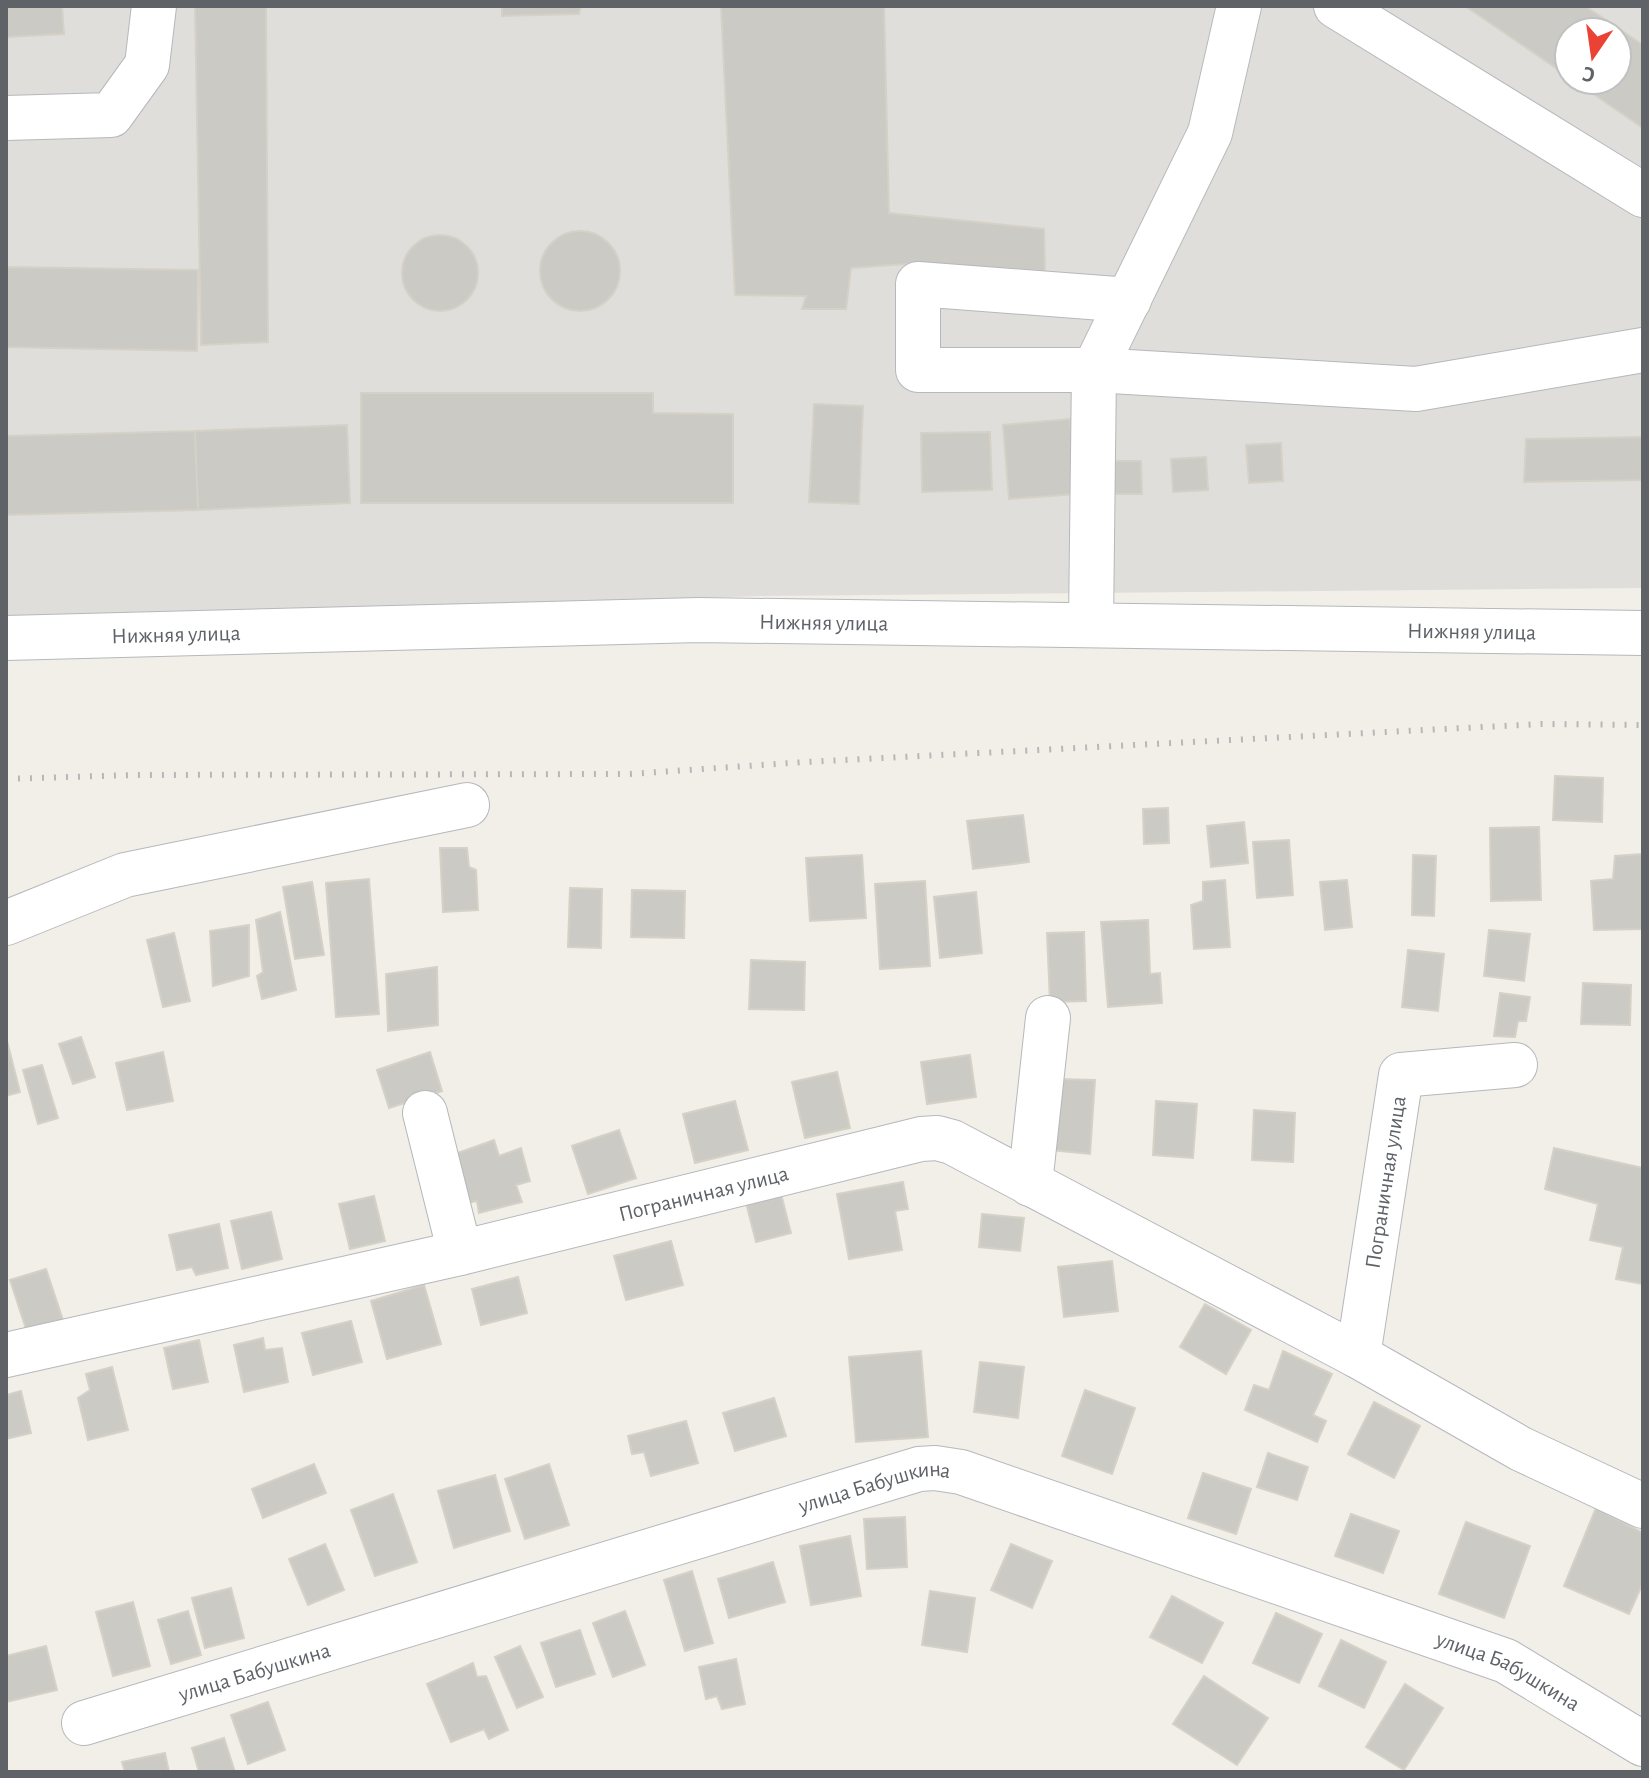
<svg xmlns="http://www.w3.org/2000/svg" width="1649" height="1778" viewBox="0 0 1649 1778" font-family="'Alegreya Sans',sans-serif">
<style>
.industrial{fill:#e0deda;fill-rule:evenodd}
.building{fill:#cccac5;stroke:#d6d1c6;stroke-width:2}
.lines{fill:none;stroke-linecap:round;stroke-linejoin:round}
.minor-casing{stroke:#b5b8bc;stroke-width:46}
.minor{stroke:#fff;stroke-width:44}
.rail{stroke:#b6b7b8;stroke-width:6;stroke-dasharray:2 10;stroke-linecap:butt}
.labels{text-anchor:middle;stroke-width:7;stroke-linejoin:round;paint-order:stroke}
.street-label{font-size:22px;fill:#5f6368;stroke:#fff}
</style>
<rect width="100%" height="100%" fill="#f1efe8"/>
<path class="industrial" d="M6,6H1643V588L763,596L6,616ZM1569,32H1617V80H1569Z"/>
<path class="building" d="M6,6H62L64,34L6,37Z
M195,6H266L268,342L201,345Z
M502,6H581L579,14L502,16Z
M721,6H884L889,213L1044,229L1045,271L919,263L851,268L846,309H802L806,296L735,295Z
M1465,6H1585L1643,45V128L1573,80H1617V32H1569V77Z
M540 271a40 40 0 1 1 80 0a40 40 0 1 1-80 0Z
M402 273a38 38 0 1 1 76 0a38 38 0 1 1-76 0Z
M6,267L198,270L197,351L6,347Z
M361,393H653V413L733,414V503H361Z
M814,404L863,406L859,504L809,502Z
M1070,419L1076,494L1009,499L1003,425Z
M347,425L350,503L198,510L195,431Z
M195,431L198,510L6,515V436Z
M990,432L992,490L922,492L921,433Z
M1643,437V480L1524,482L1526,439Z
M1281,443L1283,481L1249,483L1246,445Z
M1206,457L1208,490L1173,492L1171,459Z
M1109,461H1141L1142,494H1110Z
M1555,776L1603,778L1602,822L1553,820Z
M1168,808L1169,843L1144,844L1143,809Z
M1023,815L1029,862L973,869L967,821Z
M1244,822L1248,863L1211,867L1207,826Z
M1539,827L1541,900L1491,901L1490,828Z
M1289,840L1293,895L1257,898L1253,842Z
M440,848H467L469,867L476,870L478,910L443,912Z
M1642,854L1643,929L1594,930L1591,881L1613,879L1615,856Z
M862,855L866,918L810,921L806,858Z
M1413,855L1436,856L1434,916L1412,915Z
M369,879L379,1014L336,1017L326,883Z
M1225,880L1230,947L1194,949L1191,905L1203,901V882Z
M1347,880L1352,927L1325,930L1320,882Z
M925,881L930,966L880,969L875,884Z
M312,882L324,955L295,959L283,887Z
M570,888L602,889L601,948L568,947Z
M632,890L685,891L684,938L631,937Z
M976,892L982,953L940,958L934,897Z
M280,912L296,990L262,999L257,976L263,972L256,920Z
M1148,920L1150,974L1160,973L1162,1003L1108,1007L1101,922Z
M249,925V976L213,986L210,931Z
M1489,930L1530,934L1524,981L1484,976Z
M1084,932L1086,1001L1050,1002L1047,933Z
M174,933L190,1001L163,1007L147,940Z
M1408,950L1444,954L1438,1011L1402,1007Z
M751,960L805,962L804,1010L749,1009Z
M437,967L438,1025L388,1031L386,974Z
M1583,983L1631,985L1630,1025L1581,1024Z
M1500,993L1530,997L1526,1021H1518L1515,1037L1494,1036Z
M6,1037L20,1092L6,1096Z
M81,1037L95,1077L73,1084L59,1044Z
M163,1052L173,1101L127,1110L116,1063Z
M430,1052L442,1091L389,1108L377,1070Z
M970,1055L976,1097L927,1104L921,1062Z
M42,1065L58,1118L38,1124L23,1070Z
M837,1072L850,1128L805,1138L792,1082Z
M1055,1079L1095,1080L1090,1154L1051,1150Z
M735,1101L748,1150L695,1163L683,1114Z
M1156,1101L1197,1104L1193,1158L1153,1155Z
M1254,1110L1295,1113L1293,1162L1252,1160Z
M619,1130L636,1178L588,1194L572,1146Z
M494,1140L499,1156L521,1148L530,1181L516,1185L522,1202L479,1213L477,1201L466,1203L455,1154Z
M1554,1148L1643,1168V1284L1616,1279L1623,1247L1590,1240L1598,1204L1545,1189Z
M903,1182L908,1209L895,1211L902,1250L849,1259L837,1194Z
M780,1190L791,1233L756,1242L745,1199Z
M374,1196L385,1241L350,1249L339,1204Z
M271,1212L282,1259L242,1269L231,1221Z
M982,1214L1024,1218L1020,1251L979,1247Z
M219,1224L228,1268L196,1275L192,1267L177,1270L169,1235Z
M671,1241L683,1285L626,1300L614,1256Z
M1112,1261L1118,1311L1064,1317L1058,1267Z
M46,1269L63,1320L27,1332L10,1280Z
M518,1277L527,1313L481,1325L472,1289Z
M424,1285L441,1344L387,1359L371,1301Z
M1205,1304L1251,1330L1226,1374L1180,1347Z
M351,1321L362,1362L313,1375L302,1333Z
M263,1338L265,1350L282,1348L288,1382L244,1392L234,1345Z
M199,1340L208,1382L173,1389L164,1348Z
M921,1351L928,1437L856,1442L849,1357Z
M1283,1351L1332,1374L1313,1415L1326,1421L1317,1442L1245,1410L1254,1385L1269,1390Z
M980,1362L1024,1367L1018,1418L974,1412Z
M112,1367L128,1430L88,1440L78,1398L90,1390L86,1374Z
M1085,1390L1135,1408L1112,1474L1062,1456Z
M21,1391L31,1433L6,1439V1395Z
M774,1398L786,1436L735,1451L723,1413Z
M1374,1402L1420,1426L1394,1478L1348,1454Z
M686,1421L698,1463L651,1476L644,1452L632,1454L628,1436Z
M1268,1453L1308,1467L1297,1500L1257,1487Z
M314,1464L326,1493L263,1518L252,1489Z
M549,1464L569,1525L525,1539L505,1479Z
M1203,1473L1251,1489L1236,1534L1188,1518Z
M495,1475L510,1531L454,1548L438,1491Z
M393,1494L417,1562L375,1576L351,1510Z
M1596,1508L1643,1533V1583L1629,1614L1564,1586Z
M1351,1514L1399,1531L1383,1573L1335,1556Z
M905,1517L907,1567L867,1569L864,1519Z
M1466,1522L1530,1546L1504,1618L1439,1594Z
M850,1536L861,1596L811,1605L800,1546Z
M325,1544L344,1590L308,1605L289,1559Z
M1011,1544L1052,1561L1032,1608L991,1590Z
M773,1562L785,1602L729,1618L718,1579Z
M692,1571L713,1643L685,1651L664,1580Z
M231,1588L244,1638L205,1648L192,1598Z
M930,1591L975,1598L967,1652L922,1645Z
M1172,1596L1223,1623L1202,1663L1150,1637Z
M133,1602L150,1666L113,1676L96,1612Z
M188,1611L201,1655L171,1664L158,1620Z
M625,1611L645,1665L613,1677L593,1623Z
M1276,1613L1322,1634L1299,1683L1253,1663Z
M580,1630L595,1674L556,1687L541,1643Z
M1341,1640L1386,1662L1364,1708L1319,1686Z
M46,1646L57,1690L6,1702V1656Z
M520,1646L543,1697L517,1708L495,1657Z
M736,1659L745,1704L722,1709L717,1696L706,1699L699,1667Z
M473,1663L477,1677L486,1676L508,1730L489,1739L484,1729L451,1742L427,1684Z
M1204,1676L1268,1718L1237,1765L1173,1724Z
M1405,1684L1443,1708L1404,1770L1366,1747Z
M268,1702L285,1750L248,1764L231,1715Z
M224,1738L235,1772H199L192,1748Z
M165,1753L169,1772H125L122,1762Z"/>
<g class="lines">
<g class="minor-casing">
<g id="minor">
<path d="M1336,6L1643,195"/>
<path d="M6,118L111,115L147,65L154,6"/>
<path d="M1129,300L918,284V370H1094L1416,389L1643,350"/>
<path d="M1091,625L1094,370L1210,133L1239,6"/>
<path id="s1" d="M6,638L699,620L1643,633"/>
<path d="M6,923L125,875L467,805"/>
<path d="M425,1113L460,1253"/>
<path d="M1030,1184L1048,1018"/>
<path id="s2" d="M6,1355L460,1253L921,1139L937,1138L952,1142L1358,1356L1521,1449L1643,1506"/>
<path id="s3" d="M1358,1356L1401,1075L1515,1065"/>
<path id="s4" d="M84,1723L919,1469L935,1468L961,1472L1506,1661L1643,1744"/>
</g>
</g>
<use href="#minor" class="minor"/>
<path class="rail" d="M6,779L133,775L630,774L805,762L1541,724L1643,725"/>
</g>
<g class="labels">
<g class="street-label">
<text dy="8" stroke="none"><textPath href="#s1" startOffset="818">Нижняя улица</textPath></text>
<text dy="8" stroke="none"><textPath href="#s1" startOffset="1466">Нижняя улица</textPath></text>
<text dy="8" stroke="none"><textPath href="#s1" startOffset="170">Нижняя улица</textPath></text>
<text dy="8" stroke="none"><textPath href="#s3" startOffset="176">Пограничная улица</textPath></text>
<text dy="8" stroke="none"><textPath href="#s2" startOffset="716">Пограничная улица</textPath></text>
<text dy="8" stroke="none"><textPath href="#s4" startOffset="826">улица Бабушкина</textPath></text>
<text dy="8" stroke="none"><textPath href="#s4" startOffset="178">улица Бабушкина</textPath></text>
<text dy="8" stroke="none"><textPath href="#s4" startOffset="1498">улица Бабушкина</textPath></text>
</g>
</g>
<rect width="1649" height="1778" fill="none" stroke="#5f6368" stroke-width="16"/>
<g transform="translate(1593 56) rotate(193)"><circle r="38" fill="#ffffff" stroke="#bfc1c3" stroke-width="2"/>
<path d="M0-6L14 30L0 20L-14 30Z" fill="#ea4335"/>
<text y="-12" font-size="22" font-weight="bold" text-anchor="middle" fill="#5f6368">С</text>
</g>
</svg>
